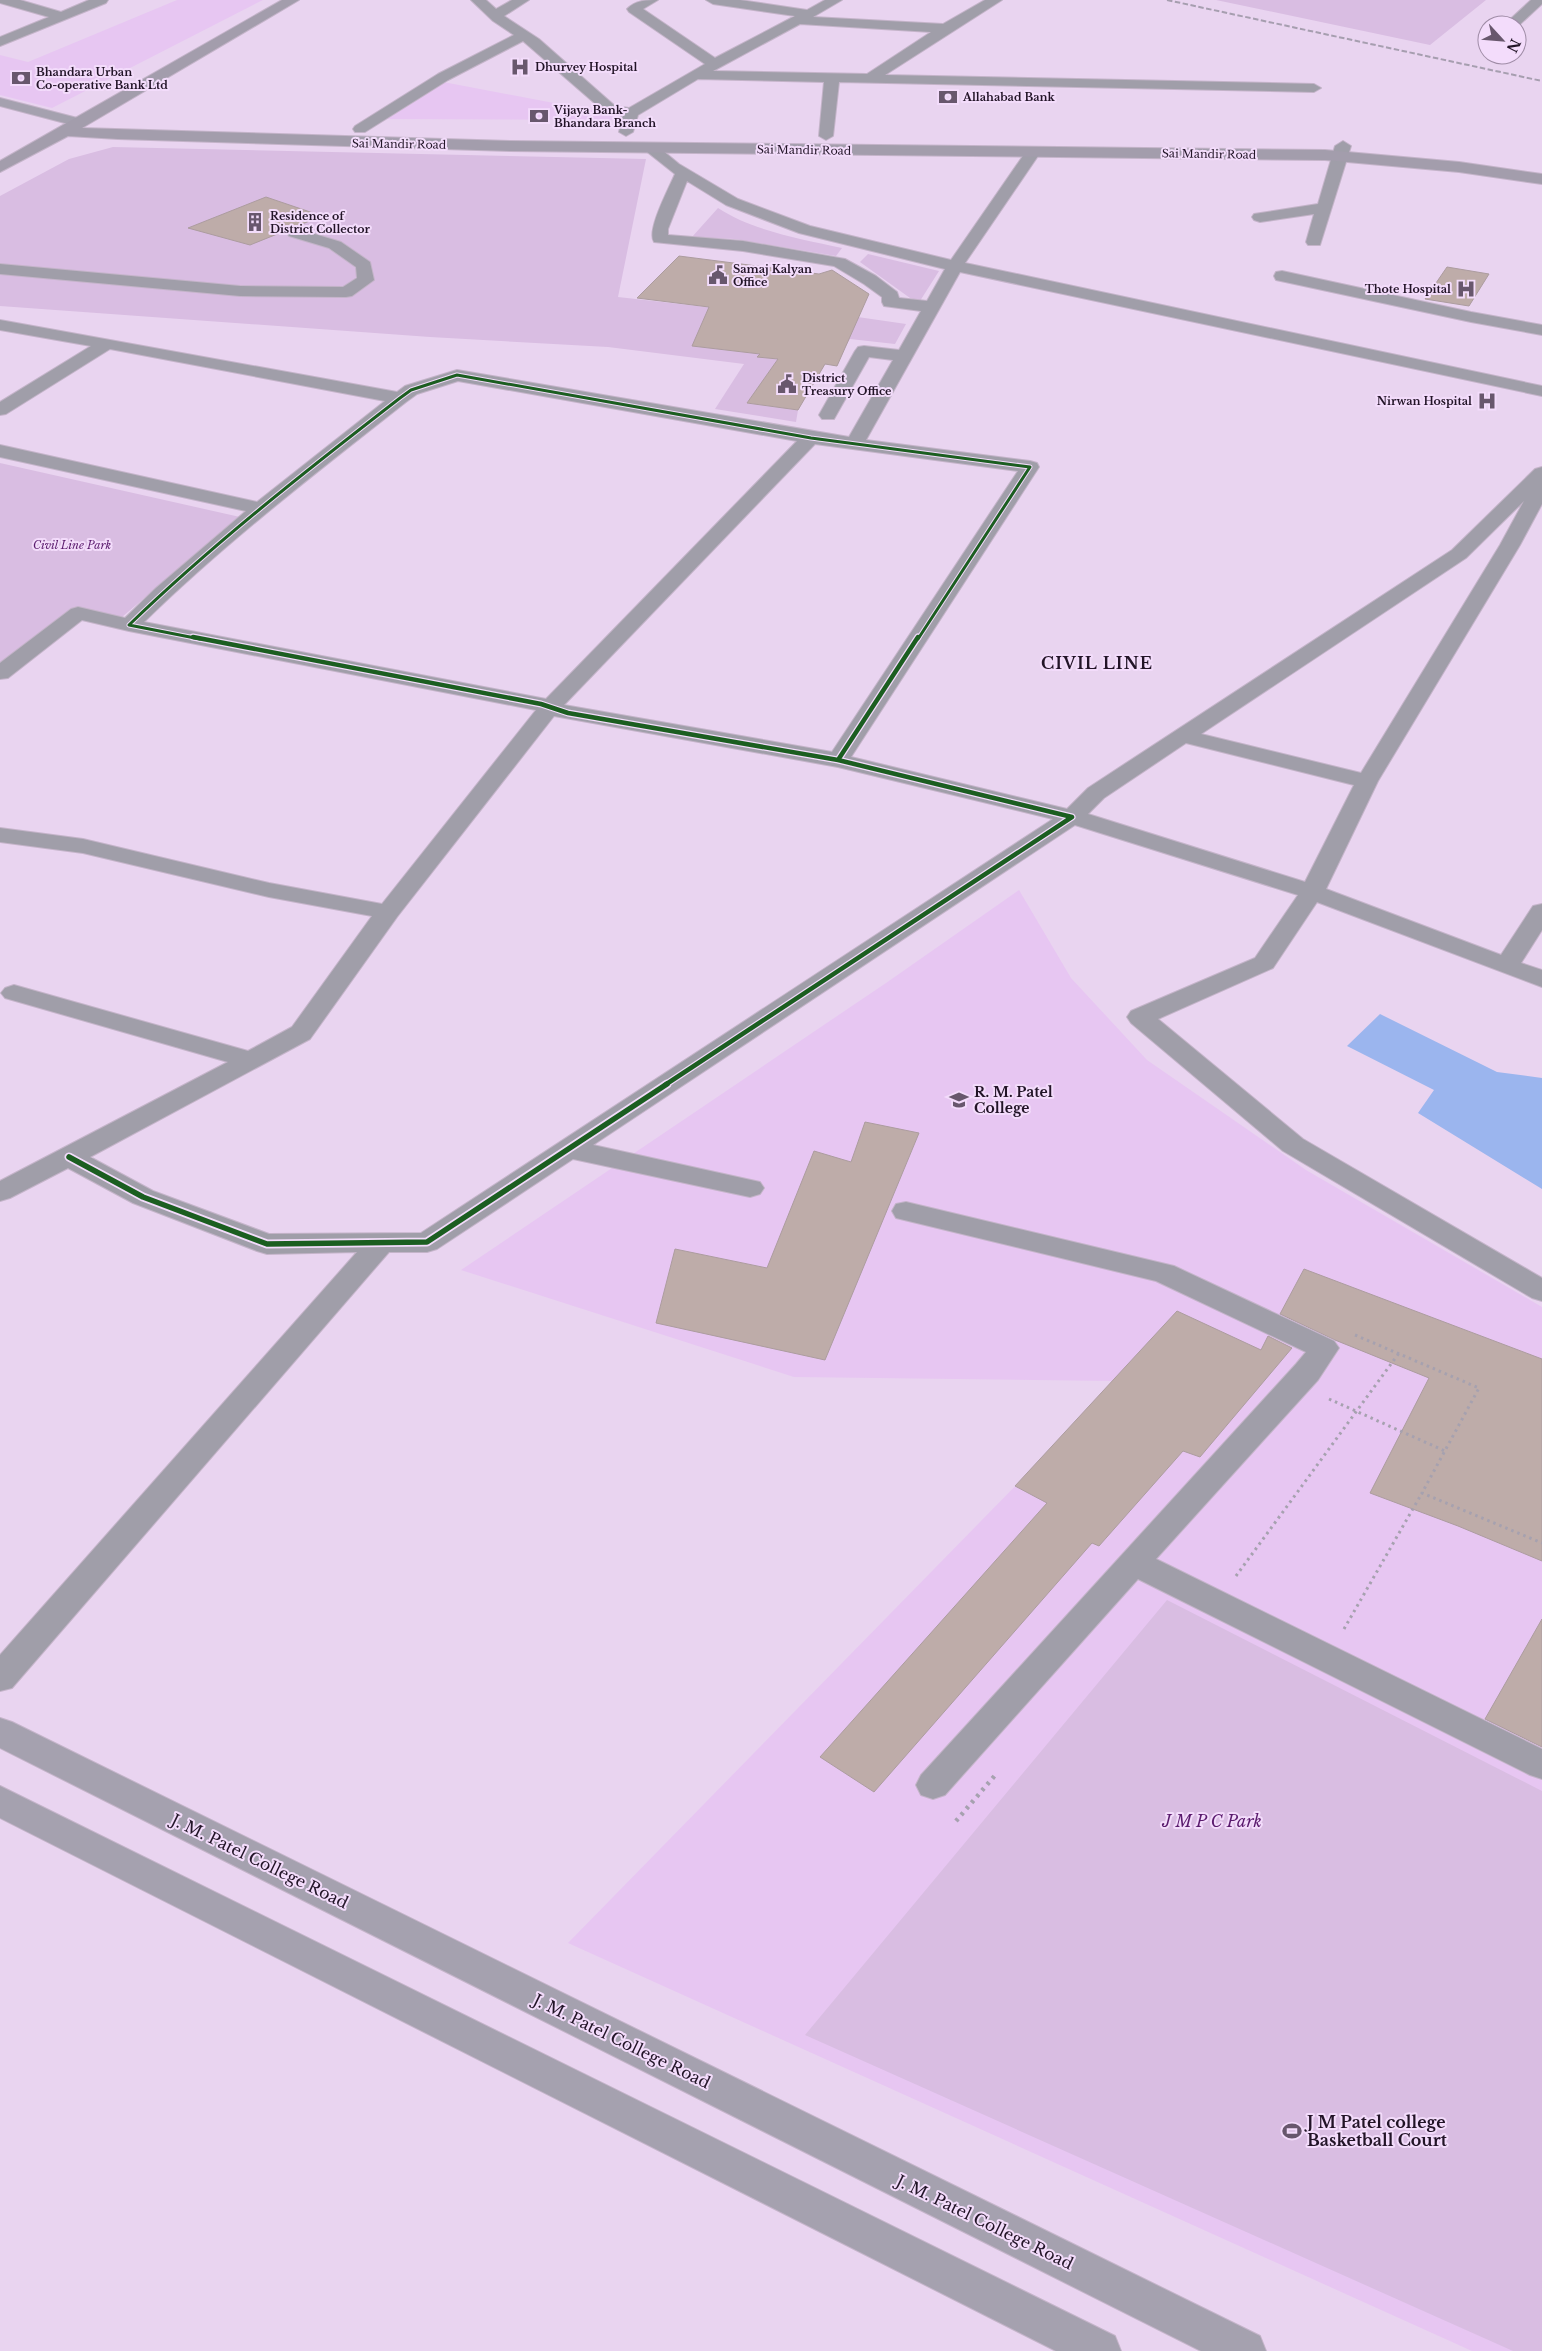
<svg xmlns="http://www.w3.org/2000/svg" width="1542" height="2351" viewBox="0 0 1542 2351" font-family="'Libre Baskerville',serif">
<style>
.built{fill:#e7c6f2}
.green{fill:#d9bde2}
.water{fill:#9bb5ee}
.building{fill:#beaca9;stroke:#ac9c9f}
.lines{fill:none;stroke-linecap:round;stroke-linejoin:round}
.minor-casing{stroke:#c4b4c9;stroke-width:2}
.major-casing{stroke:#c4b4c9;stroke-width:2}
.highway-casing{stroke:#c4b4c9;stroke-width:2}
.path-far1{stroke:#a6a1af;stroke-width:3;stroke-dasharray:2.5 4;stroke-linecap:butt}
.path{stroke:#a6a1af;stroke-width:4.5;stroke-dasharray:3 5;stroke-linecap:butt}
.minor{fill:#a09ea9;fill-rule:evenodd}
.major{fill:#a5a1af;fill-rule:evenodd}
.highway{fill:#a39dac;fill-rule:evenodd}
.rail{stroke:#a69eaf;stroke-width:2;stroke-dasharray:5.5 2.5;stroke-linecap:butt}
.cycleway-far2-casing{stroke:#f3dcfb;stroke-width:5}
.cycleway-far1-casing{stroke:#f3dcfb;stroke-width:7}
.cycleway-casing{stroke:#f3dcfb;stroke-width:9}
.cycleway-far2{stroke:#1b5e20;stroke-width:3}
.cycleway-far1{stroke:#1b5e20;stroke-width:4.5}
.cycleway{stroke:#1b5e20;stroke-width:5.5}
.labels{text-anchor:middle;stroke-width:4;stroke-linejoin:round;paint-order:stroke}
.far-poi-label{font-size:11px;font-weight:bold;fill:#221427;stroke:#f3dcfb;text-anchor:start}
.far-street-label{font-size:11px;fill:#221427;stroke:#f3dcfb}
.far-park-label{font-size:11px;font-style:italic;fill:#5a1a6d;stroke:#f3dcfb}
.poi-label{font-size:14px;font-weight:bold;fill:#221427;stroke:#f3dcfb;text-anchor:start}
.far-district-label{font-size:16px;font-weight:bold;letter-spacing:1px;fill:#221427;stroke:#f3dcfb}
.near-park-label{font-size:16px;font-style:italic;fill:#5a1a6d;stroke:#f3dcfb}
.near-street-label{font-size:16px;fill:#221427;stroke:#f3dcfb}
.near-poi-label{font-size:16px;font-weight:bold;fill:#221427;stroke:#f3dcfb;text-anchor:start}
</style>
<rect width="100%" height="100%" fill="#e9d4f0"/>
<path class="built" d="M177,0H263L52,108L0,95V55L28,62Z
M438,81L622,116L613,120L382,119Z
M1019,890L1071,978L1147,1060L1306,1170L1542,1307V2351H1472L568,1943L1026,1475L1112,1381L794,1377L461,1270L886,983Z"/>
<path class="green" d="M1216,0H1486L1430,45Z
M113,147L646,159L618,297L742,311L837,314L906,324L895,344L850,339L845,347L692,346L760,354L758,357L778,359L747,403L798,410L796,422L715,409L744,364L608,347L430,337L0,306V196L69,159Z
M718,208C753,231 801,239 842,248L836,256L735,239L692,237Z
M868,254L939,271L920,301L910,298L860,262Z
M0,463L240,517L122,617L81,608L0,669Z
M1167,1600L1542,1791V2351H1513L805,2035Z"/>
<path class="water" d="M1380,1014L1497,1072L1542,1078V1189L1418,1113L1434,1090L1347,1046Z"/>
<path class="building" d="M266,197L322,216L250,245L188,228Z
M679,256L819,274L832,270L869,294L837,366L825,364L798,410L747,403L778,359L757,357L760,354L692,346L709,307L637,298Z
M1447,267L1489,274L1469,306L1425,299Z
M865,1122L919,1133L825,1360L656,1323L675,1249L767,1268L814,1151L851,1162Z
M1304,1269L1542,1359V1561L1458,1526L1370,1493L1429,1378L1335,1340L1280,1314Z
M1177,1311L1261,1350L1268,1336L1292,1348L1200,1457L1183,1451L1099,1546L1092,1543L874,1792L820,1757L1047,1503L1015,1486Z
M1542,1619V1747L1485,1719Z"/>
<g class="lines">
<g class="minor-casing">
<path id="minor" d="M0,0H20L61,12L89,0H108L106,3L0,46V37L49,17L0,3Z
M471,0H486L496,9L512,0H529L504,16L539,39L615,106L629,108L705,64L629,12L627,9C636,0 646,0 658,0L643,9L715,58L795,16L713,4L706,0H740L807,10L825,0H842L813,17L943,24L985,0H1002L885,75L1314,84L1321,88L1314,92L839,82L833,136L826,140L819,136L824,82L698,79L638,115L633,132L626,136L619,132L623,116L606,113L523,41L448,80L365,132H355L353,129L355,126L438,74L514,35L493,21ZM800,24L931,32L867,74L713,71Z
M1531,0H1542V4L1517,27V25H1504Z
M1343,141L1351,146L1320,245H1308L1306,242L1314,214L1260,222L1254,220L1252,217L1254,214L1318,204L1335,146Z
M651,143L656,145L679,164L738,199L810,226L951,260L1027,150H1037L1040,153L965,263L1542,386V396L960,272L866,440L1030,461L1037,463L1039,467L851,757L1067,809L1088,788L1452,550L1535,469L1542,467V504L1520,545L1378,781L1326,889L1501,955L1533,906L1542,904V930L1521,963L1542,970V987L1317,902L1273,968L1158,1019L1303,1139L1542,1278V1301L1532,1298L1283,1151L1131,1023L1127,1017L1131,1011L1255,958L1298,895L1075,825L593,1145L760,1182L764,1188L760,1194L750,1197L573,1159L437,1249L427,1252H389L12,1688L0,1691V1655L357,1252L267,1254L257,1251L133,1203L68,1168L10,1198L0,1201V1181L228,1062L5,998L1,993L5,988L14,985L248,1051L292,1027L372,916L269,897L83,853L0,842V828L83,839L269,883L382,904L536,710L129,631L82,620L8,678L0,679V663L71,609L78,607L125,618L156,588L246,511L0,457V445L257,502L385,401L110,349L6,414L0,415V402L91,346L0,330V320L397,392L405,386L457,370L849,437L893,360L869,357L834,419H822L819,415L855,351L858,347L864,346L899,350L921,311L884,306L882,302V297L864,284L834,266L743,251L654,242C646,231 669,188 675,174L646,151L643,148ZM687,181L726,205L799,233L945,269L927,301L899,298L897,292L876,276L845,259L743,241L668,235V229ZM458,381L797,441L546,699L144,622C226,542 317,472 406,402L417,394ZM815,444L1018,471L832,752L564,705ZM1524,501L1500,545L1361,773L1201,734L1466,558ZM554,716L838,767L1053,819L421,1233L269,1234L153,1191L90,1157L310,1039L397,917ZM1186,743L1354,785L1305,882L1088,814L1104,798Z
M295,228L341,242L370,262L374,280L352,296L346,297L240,296L0,274V264L240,286L343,287L357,278L356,267L329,248L289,236L287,233L289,230Z
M1282,271L1471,312L1542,325V335L1471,322L1276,280L1274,276L1276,272Z
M906,1202L1174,1266L1334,1341L1339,1348L1318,1380L1156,1559L1542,1749V1779L1530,1775L1138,1579L945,1795L933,1799L921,1795L916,1785L921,1775L1296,1364L1306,1352L1156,1281L896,1218L892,1211L896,1204Z"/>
</g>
<g class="major-casing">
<path id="major" d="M0,98L85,120L87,123L80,127L0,106Z
M0,1718L12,1722L1260,2336L1266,2351H1201L0,1748Z
M0,1786L1115,2336L1121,2351H1056L0,1818Z"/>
</g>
<g class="highway-casing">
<path id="highway" d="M282,0H299L82,128L510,141L1325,150L1459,162L1542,174V184L1459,172L1325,160L510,151L118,139L68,136L0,172V161Z"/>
</g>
<path class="path-far1" d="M1355,1335L1479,1388L1422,1493L1542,1543
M1329,1399L1445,1451
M1236,1576L1399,1353
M1344,1629L1422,1493"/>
<path class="path" d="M956,1821L997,1773"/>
<use href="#minor" class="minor"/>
<use href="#major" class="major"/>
<use href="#highway" class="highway"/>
<path class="rail" d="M1167,0L1542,81"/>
<g class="cycleway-far2-casing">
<path id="cycleway-far2" d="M200,639L129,625C214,543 307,470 400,398L411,390L457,375L811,438L1030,467L918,639"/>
</g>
<g class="cycleway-far1-casing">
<path id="cycleway-far1" d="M193,637L541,704L568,713L838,760
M838,760L918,637
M665,1085L1072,817L838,760"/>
</g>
<g class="cycleway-casing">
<path id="cycleway" d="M69,1157L143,1197L267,1244L427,1242L667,1084"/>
</g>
<use href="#cycleway-far2" class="cycleway-far2"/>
<use href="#cycleway-far1" class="cycleway-far1"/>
<use href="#cycleway" class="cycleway"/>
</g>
<defs>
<g id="hospital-bare" transform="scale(1.5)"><path d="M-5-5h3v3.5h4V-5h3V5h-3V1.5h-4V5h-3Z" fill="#68576d" stroke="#f3dcfb" stroke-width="2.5" paint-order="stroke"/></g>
<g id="bank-bare" transform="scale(1.5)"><path d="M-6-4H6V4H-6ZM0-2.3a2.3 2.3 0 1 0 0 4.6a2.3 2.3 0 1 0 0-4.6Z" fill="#68576d" stroke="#f3dcfb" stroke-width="2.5" paint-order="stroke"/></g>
<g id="building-bare" transform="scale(1.5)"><path d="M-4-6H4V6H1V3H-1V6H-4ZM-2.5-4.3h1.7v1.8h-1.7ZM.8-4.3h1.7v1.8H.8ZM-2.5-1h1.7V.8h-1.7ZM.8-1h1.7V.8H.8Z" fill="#68576d" stroke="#f3dcfb" stroke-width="2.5" paint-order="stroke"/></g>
<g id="civic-bare" transform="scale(1.5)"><path d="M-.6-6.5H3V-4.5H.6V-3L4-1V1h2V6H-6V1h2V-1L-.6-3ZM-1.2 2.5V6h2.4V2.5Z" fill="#68576d" stroke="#f3dcfb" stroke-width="2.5" paint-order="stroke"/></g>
<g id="university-bare" transform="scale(1.5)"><path d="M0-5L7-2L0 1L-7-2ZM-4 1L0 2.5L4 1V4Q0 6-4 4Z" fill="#68576d" stroke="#f3dcfb" stroke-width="2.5" paint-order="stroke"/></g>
<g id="stadium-bare" transform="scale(1.5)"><path d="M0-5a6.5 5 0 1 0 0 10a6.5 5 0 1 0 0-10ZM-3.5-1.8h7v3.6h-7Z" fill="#68576d" stroke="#f3dcfb" stroke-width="2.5" paint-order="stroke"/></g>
</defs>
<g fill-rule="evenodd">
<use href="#hospital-bare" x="520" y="67"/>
<use href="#bank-bare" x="21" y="78"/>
<use href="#bank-bare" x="948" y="97"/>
<use href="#bank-bare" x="539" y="116"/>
<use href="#building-bare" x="255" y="222"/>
<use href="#civic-bare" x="718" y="275"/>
<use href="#hospital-bare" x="1466" y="289"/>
<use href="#civic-bare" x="787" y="384"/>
<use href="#hospital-bare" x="1487" y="401"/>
<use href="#university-bare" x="959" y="1100"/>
<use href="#stadium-bare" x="1292" y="2131"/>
</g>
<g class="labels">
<g class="far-poi-label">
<text x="535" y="71">Dhurvey Hospital</text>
<text x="36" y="76">Bhandara Urban<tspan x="36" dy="13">Co-operative Bank Ltd</tspan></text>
<text x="963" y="101">Allahabad Bank</text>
<text x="554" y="114">Vijaya Bank-<tspan x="554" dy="13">Bhandara Branch</tspan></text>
<text x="270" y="220">Residence of<tspan x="270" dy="13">District Collector</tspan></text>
<text x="733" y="273">Samaj Kalyan<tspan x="733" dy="13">Office</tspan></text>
<text x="1451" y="293" text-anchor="end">Thote Hospital</text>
<text x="802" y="382">District<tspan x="802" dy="13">Treasury Office</tspan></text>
<text x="1472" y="405" text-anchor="end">Nirwan Hospital</text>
</g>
<g class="far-street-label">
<text transform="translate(399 144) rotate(1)" y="4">Sai Mandir Road</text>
<text transform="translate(804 150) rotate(1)" y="4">Sai Mandir Road</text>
<text transform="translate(1209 154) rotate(1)" y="4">Sai Mandir Road</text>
</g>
<g class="far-park-label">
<text x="72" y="549">Civil Line Park</text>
</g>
<g class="poi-label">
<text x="974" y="1097">R. M. Patel<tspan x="974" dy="16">College</tspan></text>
</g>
<g class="far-district-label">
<text x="1097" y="669">CIVIL LINE</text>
</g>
<g class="near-park-label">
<text x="1212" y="1827">J M P C Park</text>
</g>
<g class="near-street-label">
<text transform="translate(260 1861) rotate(26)" y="6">J. M. Patel College Road</text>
<text transform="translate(622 2041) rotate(26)" y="6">J. M. Patel College Road</text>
<text transform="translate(985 2222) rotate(26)" y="6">J. M. Patel College Road</text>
</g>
<g class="near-poi-label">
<text x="1307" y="2128">J M Patel college<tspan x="1307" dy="18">Basketball Court</tspan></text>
</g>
</g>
<g transform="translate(1502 40) rotate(116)"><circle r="24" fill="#f3dcfb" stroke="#9f8ca6"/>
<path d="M0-4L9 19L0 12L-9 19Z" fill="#68576d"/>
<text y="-8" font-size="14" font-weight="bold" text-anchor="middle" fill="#221427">N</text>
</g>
</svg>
